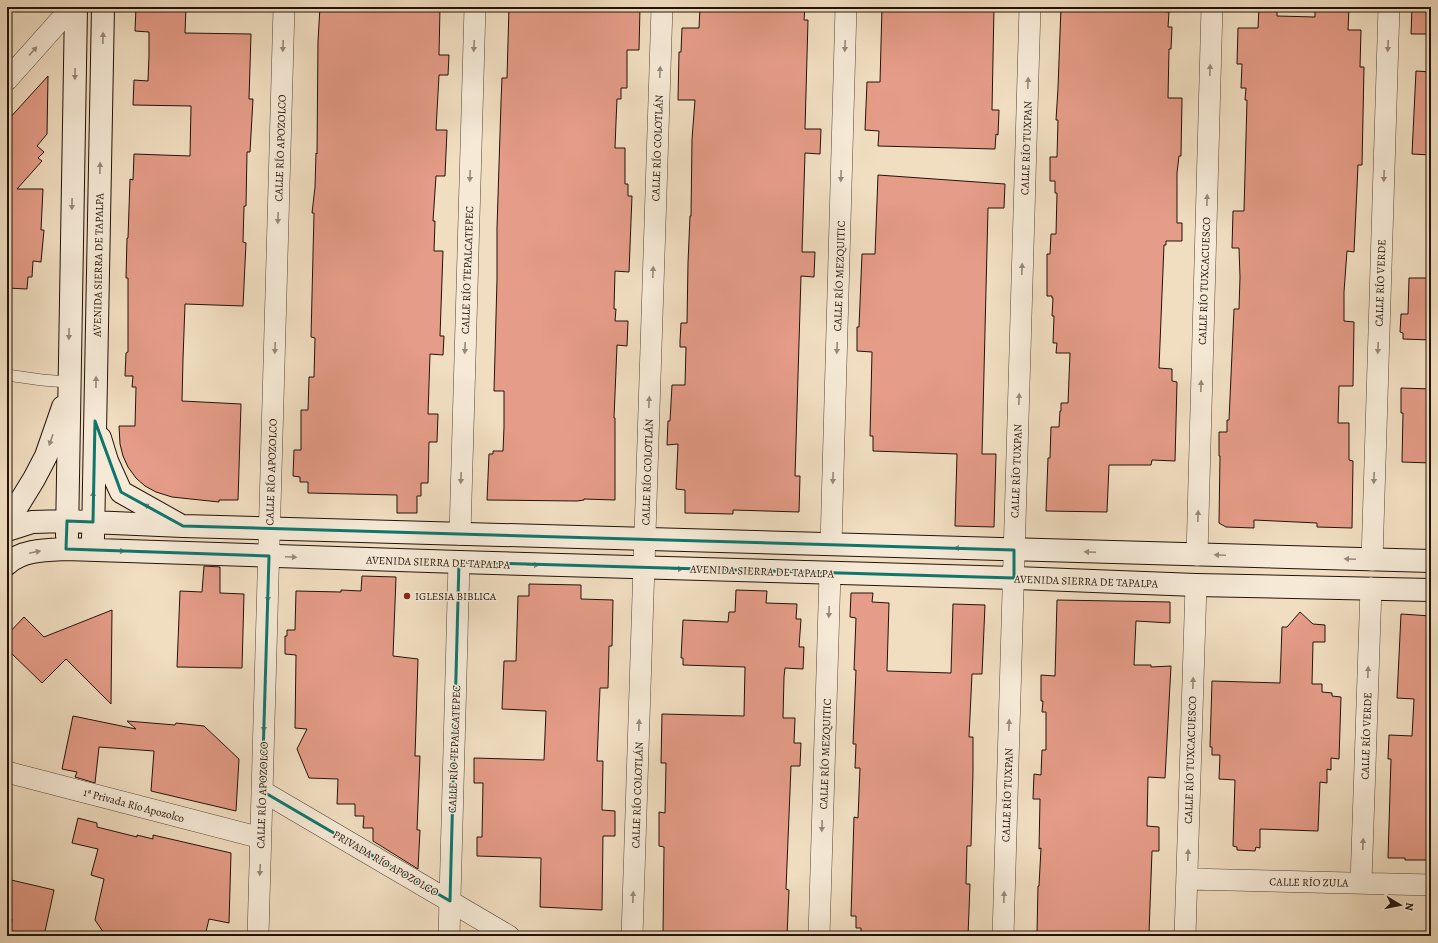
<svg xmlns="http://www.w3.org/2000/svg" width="1438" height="943" viewBox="0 0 1438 943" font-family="Alegreya,serif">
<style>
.building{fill:#e59c88;stroke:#23120a}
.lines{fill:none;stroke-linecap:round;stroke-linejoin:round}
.lane-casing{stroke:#564538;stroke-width:12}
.street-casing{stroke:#564538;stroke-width:22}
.secondary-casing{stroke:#23120a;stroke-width:24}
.lane{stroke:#f6ead7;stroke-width:11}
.street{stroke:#f6ead7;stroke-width:21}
.secondary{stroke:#f6ead7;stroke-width:22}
.oneway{fill:#97897b}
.marked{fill:none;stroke:#0f766e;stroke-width:3;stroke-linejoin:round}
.poi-dot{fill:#8f2418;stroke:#f6ead7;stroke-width:1.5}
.labels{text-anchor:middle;stroke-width:3;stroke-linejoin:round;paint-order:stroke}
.street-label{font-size:11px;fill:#23120a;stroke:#f6ead7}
.poi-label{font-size:11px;fill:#23120a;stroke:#f6ead7;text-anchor:start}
</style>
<rect width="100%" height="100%" fill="#f1dec1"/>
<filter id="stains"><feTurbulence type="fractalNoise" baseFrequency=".005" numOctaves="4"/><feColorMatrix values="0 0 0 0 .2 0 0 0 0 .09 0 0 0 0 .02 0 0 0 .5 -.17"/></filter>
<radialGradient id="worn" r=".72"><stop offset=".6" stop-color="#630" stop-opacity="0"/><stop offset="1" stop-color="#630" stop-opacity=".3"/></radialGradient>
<path class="building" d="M136,7H186L185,33L251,34L249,99H253L250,152H247L246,206H244L243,242L246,243L243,306L185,304L183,359L182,401L241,404L238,500H219V502L172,497L156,492L145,486L136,478L128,467L123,456L120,444L119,426H135L136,387H132L133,376H125L126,353L128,352V278H126L127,238H128L130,179L133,180L134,154L190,156L191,106L133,105L134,80L148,81L149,55V32L135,31Z
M320,7H440L439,55H449L448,75H439L436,130H447L445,176H436L433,221H435L434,251H443L440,336H444L443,355L430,354L428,414H438L437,442H429L428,483H421V496H417V513H397V495L308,493V482H300V477L293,476L294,450H301V410H308L309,377H314L315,338L311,337L314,213H312L315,187L316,153L317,154L318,41Z
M509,7H640L639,50H627V88H621V99H617L616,122L615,148H625V184H628V196H632L629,272L615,271L614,309H616L615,321H628L627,346L617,345L614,418H615V500L584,499V500L577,501L487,500L489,454H493V451H503L504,427V391H494L497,279V228L501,102L502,78H507Z
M700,7H805L804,20H808L805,129H821L820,154L805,153L802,252H815L814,277L801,276L795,476H800L799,512L733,510V514L685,513V490L676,489L678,444L667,445L668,421H670L672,385H685L686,347H680V341L681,323H687L688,263L690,216H691L692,139L695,100H678L679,52H681L682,28H699Z
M882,7H994L992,110H999L998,135L996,134L995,149L878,146L879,131L865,130L867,82H880Z
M1061,7H1159V11L1169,12L1168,27H1172L1171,49H1169L1168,98H1182L1181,156H1179L1177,173V223H1182V241H1166V245H1164L1159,368L1172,369V381L1177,382L1175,461L1152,460L1151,465H1109L1107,512L1046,511L1048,458H1050L1051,427H1059L1060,411H1061V403H1068L1070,353H1056L1057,343H1053L1054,316H1052L1053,298H1052V296H1047V254H1050L1051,234H1056L1057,193H1055V181H1050V157H1057L1058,120H1056L1058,88Z
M1259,7H1277V16L1315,17V7H1349L1348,30H1361L1360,67H1364L1362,165H1358L1354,252L1347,251L1344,292V321L1354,322L1353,386H1339L1338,423H1349V460L1353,461L1352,528L1317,527V523L1254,520V528L1226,527L1219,523L1220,456H1219V432H1227V420H1229L1234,309H1239L1240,277L1239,248H1232L1233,211H1244L1247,100H1245L1246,88H1241L1242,64H1237L1238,28H1258Z
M1412,8H1431V34H1411Z
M1416,71L1431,72V155L1412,154Z
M48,76L47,134L37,146L44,152L38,158L42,161L17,189H43L41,230H44L41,262L33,261L32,277H28L27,289L7,288V121Z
M878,175L1005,184L1004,208H988L982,454H996L994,527L955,526L957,454L873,451V436H870L872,352L857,351V327H859L862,254H875Z
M1409,278H1431V340L1403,339V333L1400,332L1401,314H1408Z
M1401,388L1431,389V463L1402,462L1403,413H1401Z
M204,566L220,567V593L244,594L242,668L177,667L180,591L202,592Z
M362,576L396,577L393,656L418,659L415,756H420L417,830H420L418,869L373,841V828H363L364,816H355V804H337L338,779L309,778L297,749L307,729L295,728L296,655L285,654V636H287V630H295L296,591L341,592V590L361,591Z
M529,584L581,585V599L613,600L612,646H609L608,688H600L597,761H603L602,810L615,811V836H603L602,910L540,907L541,858L477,856V837H482L483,783H474V758L544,760L546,711L502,709L504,661H516L518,596H529Z
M736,590L767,591L766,603L797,604L796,619H801L799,647H804L803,669L785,668L784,677L783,718H795L794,743H801L800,766H791L786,889L789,890L787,936H665V934H663L664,847L659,846V812L665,813L666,763H661L662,714L744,716L745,667L683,665V658H681L683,620L728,622L729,612H735Z
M851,593H873L872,602L889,603L887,671L951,673L953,604L985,605L982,674H972L969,737H973V772L971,846H967L966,884H970L968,936H861V928H856V916H851L854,817L858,818L860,768H855L856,744H853L856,670H854L856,618L850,617Z
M1057,600L1170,602V623L1136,621L1134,665H1151V667L1171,666L1165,778L1148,777L1147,826L1159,827V851H1152L1149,934L1145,935V936H1041V932H1037L1038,886H1039L1041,848L1039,849L1040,799H1033L1034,774L1041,775L1042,750H1046V712H1042L1043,701H1041V675L1055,676Z
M112,610L111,704L66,659L42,683L7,649V635L24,617L44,637Z
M1300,612L1313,624L1325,625V642H1313L1312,684H1322V692L1332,693V696L1341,697L1339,759L1331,758V770L1327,769V783L1320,782L1318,831L1260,829V848L1256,847L1255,851L1237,850V847L1233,846L1235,780L1219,779L1220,755H1212V747H1210L1212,681L1280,683L1282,627H1287Z
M1401,614L1431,616V860H1405V858H1388L1391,759H1388L1389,735L1412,736L1414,699L1397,698Z
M73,716L136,729L127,721L175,725L176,723L204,726L239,759L236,811L151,791L154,751L99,747L95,783L75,777L77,772L62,769Z
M78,818L97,823V827L137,837V835L153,839V835L231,853L229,923L209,919L205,936H106L95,920L104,879L91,875L98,849L72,843Z
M7,879L54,890L44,936H21L10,933L12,919L7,918Z"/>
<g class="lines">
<g class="lane-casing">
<path id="lane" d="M7,375L42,380L68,382"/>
</g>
<g class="street-casing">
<path id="street" d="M7,80L72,7
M460,534L475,7
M831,544L846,7
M1197,555L1212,7
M1372,560L1389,7
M7,772L261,838
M262,791L509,936
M1187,879L1431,885
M1361,883L1371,588
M258,936L284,7
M449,936L459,562
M632,936L662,7
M819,936L830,573
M1003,936L1030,7
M1185,936L1196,585"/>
</g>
<g class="secondary-casing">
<path id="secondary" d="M100,438L107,461L121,492L178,524
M7,523L34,479L46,456L63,407
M7,530L32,522L67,521L183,526L1431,561
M67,536L76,7
M93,538L103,7
M7,564C22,550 46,550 66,549L459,562L1014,578L1196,585L1431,590"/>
</g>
<use href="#lane" class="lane"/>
<use href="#street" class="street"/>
<use href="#secondary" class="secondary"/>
</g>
<defs><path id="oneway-solid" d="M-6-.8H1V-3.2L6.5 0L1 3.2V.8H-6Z"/></defs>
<g class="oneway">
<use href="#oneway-solid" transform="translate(103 38) rotate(-89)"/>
<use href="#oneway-solid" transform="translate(283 46) rotate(92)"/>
<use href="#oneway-solid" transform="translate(474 46) rotate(92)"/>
<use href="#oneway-solid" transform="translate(845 46) rotate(92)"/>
<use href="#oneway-solid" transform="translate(1388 46) rotate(92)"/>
<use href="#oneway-solid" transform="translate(33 51) rotate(-48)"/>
<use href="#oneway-solid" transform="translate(1210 70) rotate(-88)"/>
<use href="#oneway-solid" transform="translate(660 72) rotate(-88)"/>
<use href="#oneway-solid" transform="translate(75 74) rotate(91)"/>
<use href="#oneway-solid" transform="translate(1028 83) rotate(-88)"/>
<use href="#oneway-solid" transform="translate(100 168) rotate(-89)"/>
<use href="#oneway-solid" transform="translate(470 176) rotate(92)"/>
<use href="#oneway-solid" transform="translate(841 176) rotate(92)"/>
<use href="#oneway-solid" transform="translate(1384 176) rotate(92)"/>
<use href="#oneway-solid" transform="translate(1207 200) rotate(-88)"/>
<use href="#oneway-solid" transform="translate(72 204) rotate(91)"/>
<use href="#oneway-solid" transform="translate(278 218) rotate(92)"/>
<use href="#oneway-solid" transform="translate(1022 269) rotate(-88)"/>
<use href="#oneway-solid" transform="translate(653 272) rotate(-88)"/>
<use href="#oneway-solid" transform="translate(69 334) rotate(91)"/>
<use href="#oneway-solid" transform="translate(275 348) rotate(92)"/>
<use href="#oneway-solid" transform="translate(465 348) rotate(92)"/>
<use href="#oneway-solid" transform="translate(837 348) rotate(92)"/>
<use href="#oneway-solid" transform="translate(1378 348) rotate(92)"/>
<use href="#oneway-solid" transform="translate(96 382) rotate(-89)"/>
<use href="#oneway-solid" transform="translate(1201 386) rotate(-88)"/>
<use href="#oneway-solid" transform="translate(1019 399) rotate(-88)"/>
<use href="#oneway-solid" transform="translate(649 402) rotate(-88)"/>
<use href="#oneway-solid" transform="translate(51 440) rotate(109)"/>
<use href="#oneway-solid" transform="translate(461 478) rotate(92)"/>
<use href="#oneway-solid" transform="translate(833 478) rotate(92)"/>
<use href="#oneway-solid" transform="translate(1374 478) rotate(92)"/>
<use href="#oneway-solid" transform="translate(93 497) rotate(-88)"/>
<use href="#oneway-solid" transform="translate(149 507) rotate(-151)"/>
<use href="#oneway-solid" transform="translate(1198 516) rotate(-88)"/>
<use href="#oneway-solid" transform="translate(960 548) rotate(-178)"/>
<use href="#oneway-solid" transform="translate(119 551) rotate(2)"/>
<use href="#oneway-solid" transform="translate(35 552) rotate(-12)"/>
<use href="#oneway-solid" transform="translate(1090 552) rotate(-178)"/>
<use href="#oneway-solid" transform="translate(1220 555) rotate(-178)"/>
<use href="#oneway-solid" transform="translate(291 557) rotate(2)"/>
<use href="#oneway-solid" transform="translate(1350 559) rotate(-178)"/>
<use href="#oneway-solid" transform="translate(533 565) rotate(2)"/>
<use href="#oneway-solid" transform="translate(677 569) rotate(2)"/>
<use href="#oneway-solid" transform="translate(268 596) rotate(92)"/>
<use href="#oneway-solid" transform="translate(829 612) rotate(92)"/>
<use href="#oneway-solid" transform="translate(1368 672) rotate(-88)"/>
<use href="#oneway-solid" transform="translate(1193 683) rotate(-88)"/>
<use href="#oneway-solid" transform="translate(639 725) rotate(-88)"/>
<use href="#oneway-solid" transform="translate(1009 725) rotate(-88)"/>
<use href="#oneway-solid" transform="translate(264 726) rotate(92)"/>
<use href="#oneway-solid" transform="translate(822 826) rotate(92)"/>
<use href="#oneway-solid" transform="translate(1363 844) rotate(-88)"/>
<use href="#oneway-solid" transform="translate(1188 855) rotate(-88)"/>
<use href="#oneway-solid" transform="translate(260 870) rotate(92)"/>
<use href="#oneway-solid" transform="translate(633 897) rotate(-88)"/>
<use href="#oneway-solid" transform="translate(1004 897) rotate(-88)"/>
</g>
<path class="marked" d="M95,421L121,492L183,526L1014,550V578L459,562L450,901L262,791L269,556L66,549L67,521L93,522Z"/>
<circle class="poi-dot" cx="407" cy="596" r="4"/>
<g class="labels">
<g class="street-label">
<text transform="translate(280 148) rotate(-88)" y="4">CALLE RÍO APOZOLCO</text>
<text transform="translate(657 148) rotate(-88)" y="4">CALLE RÍO COLOTLÁN</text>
<text transform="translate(1026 148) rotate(-88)" y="4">CALLE RÍO TUXPAN</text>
<text transform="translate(98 265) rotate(-89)" y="4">AVENIDA SIERRA DE TAPALPA</text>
<text transform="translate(467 270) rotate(-88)" y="4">CALLE RÍO TEPALCATEPEC</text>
<text transform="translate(839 276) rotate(-88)" y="4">CALLE RÍO MEZQUITIC</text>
<text transform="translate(1204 281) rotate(-88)" y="4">CALLE RÍO TUXCACUESCO</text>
<text transform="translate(1380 283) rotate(-88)" y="4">CALLE RÍO VERDE</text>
<text transform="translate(1016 471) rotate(-88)" y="4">CALLE RÍO TUXPAN</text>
<text transform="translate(271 472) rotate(-88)" y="4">CALLE RÍO APOZOLCO</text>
<text transform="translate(647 472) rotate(-88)" y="4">CALLE RÍO COLOTLÁN</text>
<text transform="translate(438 562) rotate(2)" y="4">AVENIDA SIERRA DE TAPALPA</text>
<text transform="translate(762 571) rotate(2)" y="4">AVENIDA SIERRA DE TAPALPA</text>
<text transform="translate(1086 581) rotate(2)" y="4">AVENIDA SIERRA DE TAPALPA</text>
<text transform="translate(1366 736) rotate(-88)" y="4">CALLE RÍO VERDE</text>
<text transform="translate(454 749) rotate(-88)" y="4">CALLE RÍO TEPALCATEPEC</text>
<text transform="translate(825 754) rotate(-88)" y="4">CALLE RÍO MEZQUITIC</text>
<text transform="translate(1190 760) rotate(-88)" y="4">CALLE RÍO TUXCACUESCO</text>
<text transform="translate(262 795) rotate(-88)" y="4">CALLE RÍO APOZOLCO</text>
<text transform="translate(637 795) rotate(-88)" y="4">CALLE RÍO COLOTLÁN</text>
<text transform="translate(1007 795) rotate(-88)" y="4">CALLE RÍO TUXPAN</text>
<text transform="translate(134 805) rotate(15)" y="4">1ª Privada Río Apozolco</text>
<text transform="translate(386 863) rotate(30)" y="4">PRIVADA RÍO APOZOLCO</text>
<text transform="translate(1309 882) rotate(1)" y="4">CALLE RÍO ZULA</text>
</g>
<g class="poi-label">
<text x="415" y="600">IGLESIA BIBLICA</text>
</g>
</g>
<rect width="1438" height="943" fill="none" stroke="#f1dec1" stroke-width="24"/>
<rect x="8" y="8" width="1422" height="927" fill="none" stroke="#23120a" stroke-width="2"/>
<rect x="12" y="12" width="1414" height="919" fill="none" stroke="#23120a"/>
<g transform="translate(1400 905) rotate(100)" stroke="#f6ead7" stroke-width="3" paint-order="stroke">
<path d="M0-3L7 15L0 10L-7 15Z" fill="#23120a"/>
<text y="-6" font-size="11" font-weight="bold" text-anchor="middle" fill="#23120a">N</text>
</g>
<rect width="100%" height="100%" filter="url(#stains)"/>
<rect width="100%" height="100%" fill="url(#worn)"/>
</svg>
